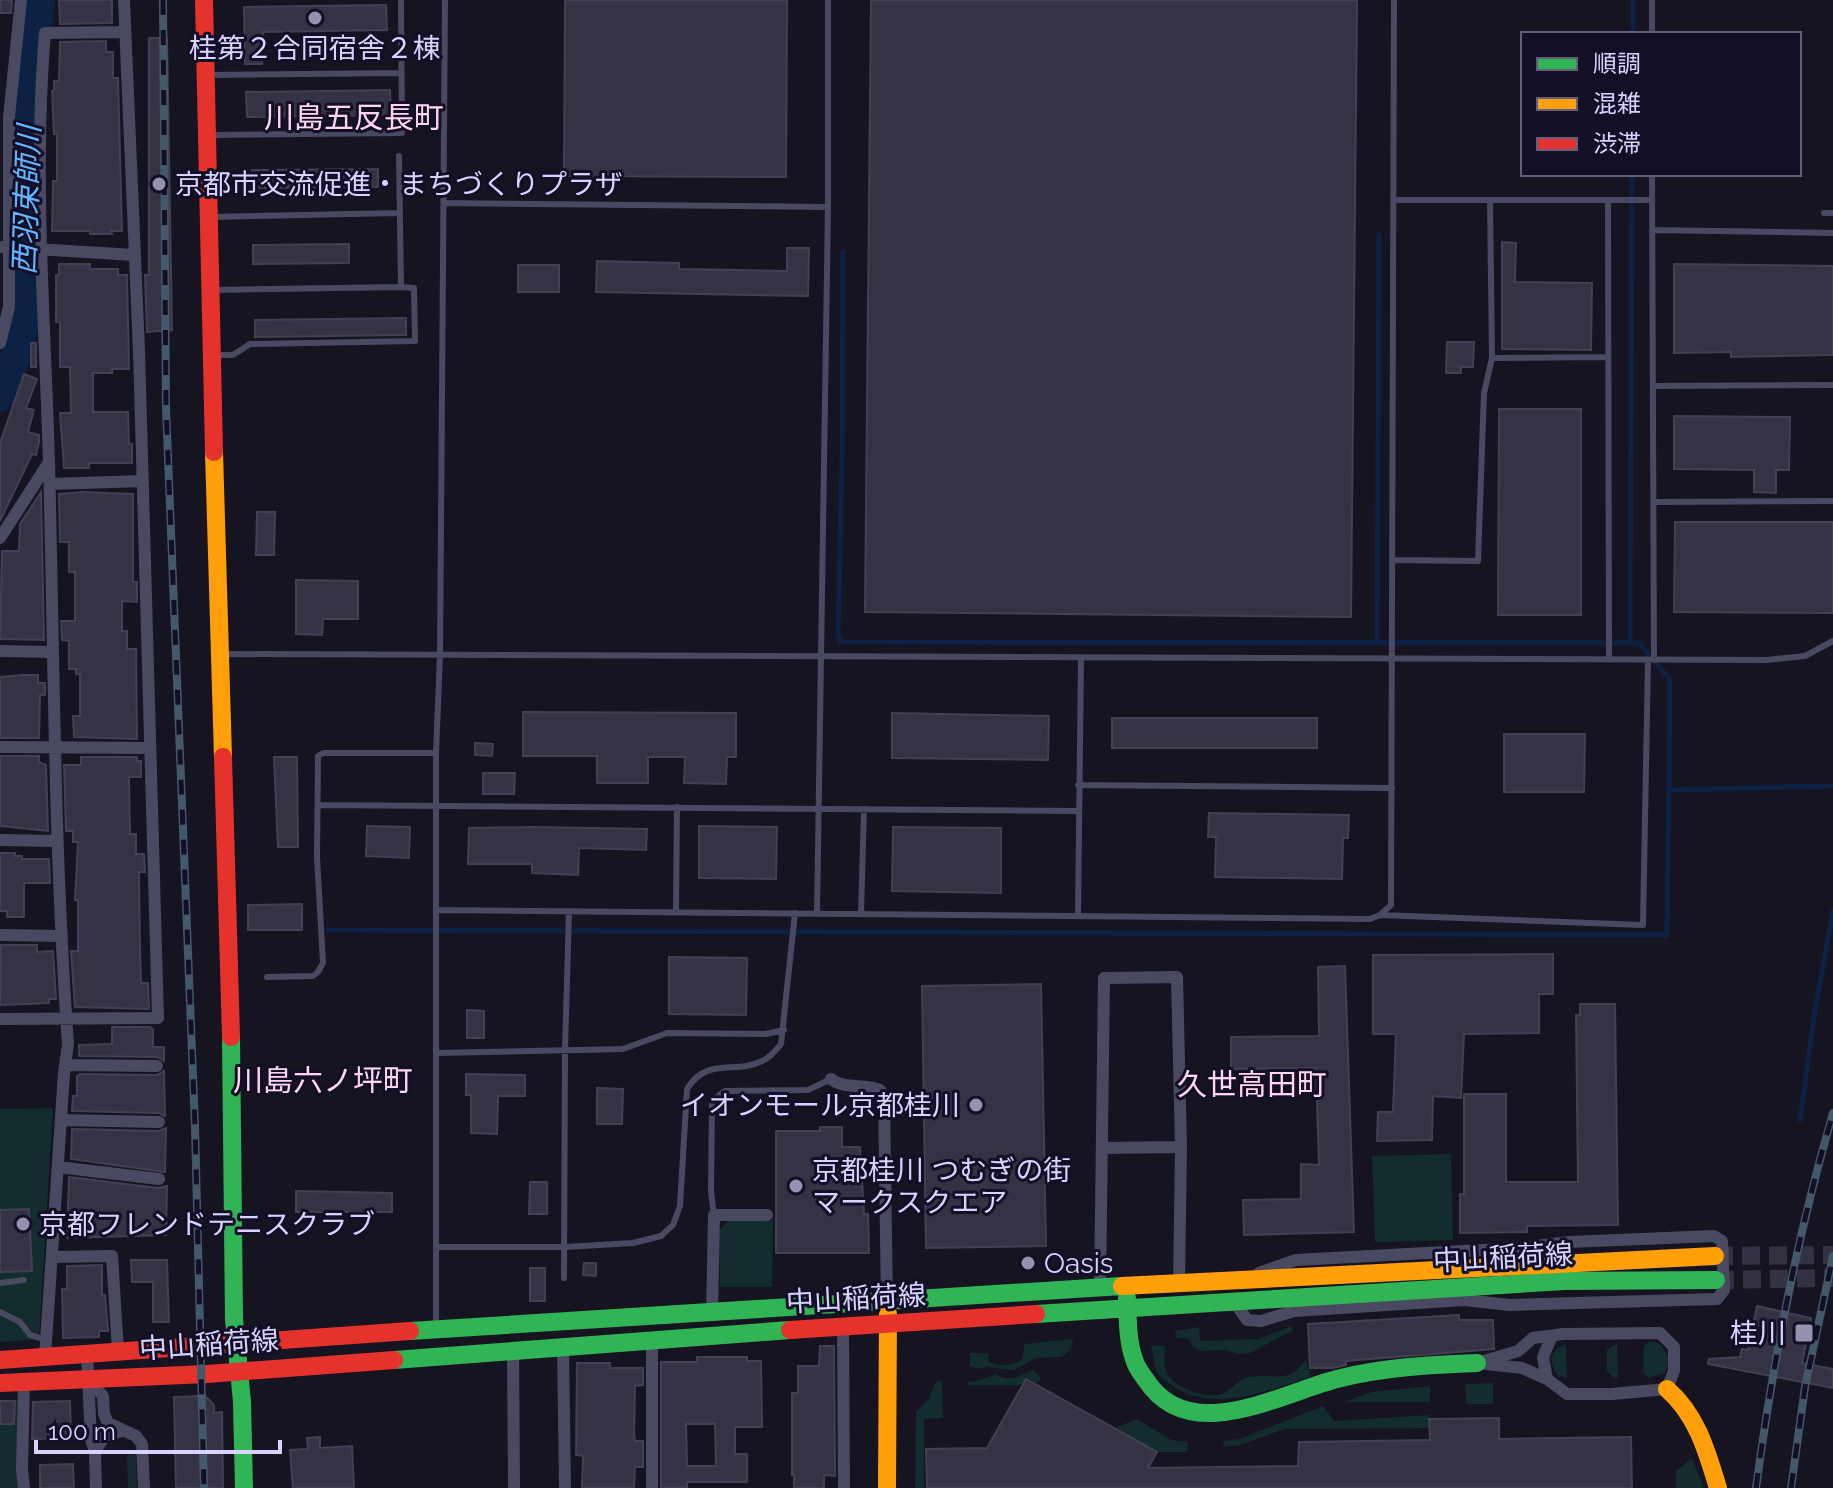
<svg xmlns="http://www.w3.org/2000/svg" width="1833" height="1488" viewBox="0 0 1833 1488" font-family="Raleway,'Noto Sans JP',sans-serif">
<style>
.green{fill:#132c2d}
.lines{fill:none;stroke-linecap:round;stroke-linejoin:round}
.stream{stroke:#0d2144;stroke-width:5}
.river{stroke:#0d2144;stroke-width:30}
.building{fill:#343243;stroke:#433f54;stroke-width:2;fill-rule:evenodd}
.secondary-tunnel{stroke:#333142;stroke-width:18;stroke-dasharray:18 9;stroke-linecap:butt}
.lane{stroke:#4a4962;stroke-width:6}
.street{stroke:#4a4962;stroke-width:12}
.fast{stroke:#30b455;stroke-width:18}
.slow{stroke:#ff9f0a;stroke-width:18}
.jam{stroke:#e5322d;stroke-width:18}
.rail-casing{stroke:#43596b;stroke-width:8}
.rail{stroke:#130f26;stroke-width:5;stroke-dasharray:15;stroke-linecap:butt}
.poi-dot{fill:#9591b1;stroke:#130f26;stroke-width:3}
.labels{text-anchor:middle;stroke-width:6;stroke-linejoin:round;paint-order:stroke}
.poi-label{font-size:28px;fill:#d9d4ff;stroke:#130f26;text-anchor:start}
.street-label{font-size:28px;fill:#d9d4ff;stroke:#130f26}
.neighbourhood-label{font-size:30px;fill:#ffd6f0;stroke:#130f26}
.water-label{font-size:30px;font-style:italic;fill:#62b6ff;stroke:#130f26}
</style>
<rect width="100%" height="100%" fill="#161421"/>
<path class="green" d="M53,1108L39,1339L0,1342V1109Z
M1451,1154L1453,1240L1375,1242L1372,1156Z
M728,1221H773L772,1287H720L719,1230Z
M1292,1326V1331L1250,1353L1239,1354L1226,1350L1202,1351L1193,1347L1189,1339L1176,1337L1175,1331L1199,1327L1200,1341L1258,1339Z
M1073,1339L1071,1349L1062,1357L1036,1358L1014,1370L987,1367L980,1369L970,1366V1353H988L989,1362C1002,1367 1012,1367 1023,1358L1024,1344Z
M1650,1341L1660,1344L1670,1359L1665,1373L1648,1378L1643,1372L1644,1346Z
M1617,1343L1618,1378L1613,1377L1607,1371V1350Z
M1566,1344L1567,1378L1556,1374L1550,1358L1556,1349Z
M1151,1345L1165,1346C1165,1354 1163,1364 1166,1371C1173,1388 1205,1399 1222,1394C1232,1390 1238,1379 1249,1377C1274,1373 1288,1385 1306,1360L1311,1377C1267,1390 1210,1416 1169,1383C1165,1380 1161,1379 1159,1375C1154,1368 1153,1354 1151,1345Z
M1033,1370L1041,1378L1035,1384L1026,1379L1021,1385H968V1382L981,1380L995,1374C1011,1383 1018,1376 1033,1370Z
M938,1381H942L943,1418L924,1419V1488H915L916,1411C926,1404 931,1397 934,1384Z
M1493,1383V1404H1466L1465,1384Z
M1430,1386V1402H1343L1372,1392Z
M0,1400H17L19,1488H0Z
M1323,1406L1334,1421L1429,1415L1428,1428L1285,1429L1240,1445L1224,1447L1223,1441L1240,1439Z
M1137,1419L1171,1440L1188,1442L1187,1452H1157L1114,1428Z
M127,1455H136L137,1488H128Z
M1692,1458L1704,1488H1676V1471Z"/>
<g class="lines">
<path class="stream" d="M1633,34V0
M1377,643L1379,235
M1630,643L1632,174
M1670,790L1833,786
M328,930L1667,935L1670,683L1668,677L1639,643L841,642L838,636L842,459L843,252
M1800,1120L1814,1016L1833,911"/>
<path class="river" d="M0,397L18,350L24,324L27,288L30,85L40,0"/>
</g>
<path class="building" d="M0,0H12L11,13H0Z
M59,0H112V23L60,24Z
M565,0H787L786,177L564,176Z
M871,0H1357L1351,617L865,612Z
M386,5L387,30L263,32L262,64H245L244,7Z
M149,38H167L172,330L147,332L145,275H149Z
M106,41V52H113V78H118L122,231H111L112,234H90V231H52L53,181H57V134H54L52,91H54V81H59L60,42Z
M390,90L391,115L247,117L246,92Z
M378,169V187L252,188V170Z
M1502,242L1516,243L1515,282L1592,283L1591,350L1502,349Z
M349,244V263L253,264V245Z
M787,248H809L808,296L596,292L597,261L679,263V269L787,271Z
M59,264H90V269H118V275H127L129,369H112V373H93V412H128L129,444H132V463H89V468H64L60,413H71L70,367H60V322H56V275H59Z
M1674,264L1833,266V355L1731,357V352L1674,353Z
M518,265H559V292H518Z
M406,318V335L255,337V320Z
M1447,342H1474L1473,367H1461V373H1446Z
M31,343H36V367H31Z
M24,374L37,379L26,408L34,410L28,432L39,435V442L36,455L32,454L0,521V443Z
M1499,409H1581V615H1498Z
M1674,416L1790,417L1789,470H1776V493L1754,492V470L1674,469Z
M41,492L44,640L0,639L2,551H19L20,524Z
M82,492L133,494V582H137V602L122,601V631H127V649H136L137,739L74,737L73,716H80V674H76V669H69V641L62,640L61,621H75V572H69V542H60L59,494Z
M257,512H275L274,555H256Z
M1675,522H1833V613L1674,612Z
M296,580L358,581V619H323L322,635L296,634Z
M23,675H38V683H45V695H40L39,738H0V677Z
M523,712L736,713V757H727L726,784L684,783L685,757H648V783H597V756H523Z
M892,713L1049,716L1048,760L892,758Z
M1112,718H1317V748H1112Z
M1504,734H1585L1584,792H1504Z
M475,743L493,744L492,756L475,755Z
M0,756H39V762L46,765L48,831L0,826Z
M81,757H137V761H141V777H129L130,834H136V854H144L145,872H139L140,951L141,983H148L149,1009L75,1007L71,951H78V900H75L78,842H73V831H66L64,765H81Z
M274,757H297L298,847H278Z
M483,773H515L514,794H483Z
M1209,813L1349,815L1348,838H1343L1342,879L1215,877L1216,837H1208Z
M367,826L410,827L409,858L366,856Z
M699,826L777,827L776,879L699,878Z
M533,827L647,829L646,850L579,848L578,875L532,873V864H468L469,828Z
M893,827L1001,828V893L892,891Z
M0,853H15V856H22V859H49L50,883H24V917H7V911H0Z
M302,904V930H248V905Z
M1,945H37V952L53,951L56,999H49V1003L0,1005Z
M1553,954V994H1539V1033L1464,1034L1461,1098L1433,1096L1432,1140L1377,1141L1378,1112H1393L1396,1034H1373V955Z
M669,957L747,958L746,1015L669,1014Z
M1345,966L1354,1232L1244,1235L1243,1200L1301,1199V1164L1319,1165L1316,1068L1231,1069V1037L1319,1036L1318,967Z
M1041,984L1046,1246L926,1248L922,986Z
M1580,1004H1615L1618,1225L1527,1226V1232L1460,1233V1194H1464V1094H1506V1182H1578L1576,1015H1580Z
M467,1010L484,1011V1038H467Z
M112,1027H150L153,1029V1047H164V1061L157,1057L79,1056V1045L112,1044Z
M164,1071L165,1116L159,1113L72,1111L73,1096H77V1076L80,1074L157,1075Z
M466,1074L525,1075V1096H498L497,1134L471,1133V1095H466Z
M597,1088L623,1089L622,1124H597Z
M820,1127H842V1147H860L864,1214H868L869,1253H776V1131H820Z
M166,1128L165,1172L71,1159L72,1129L159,1131Z
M69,1177L158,1188L167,1186L166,1235L67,1238Z
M530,1182H547V1214H529Z
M296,1191L392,1193V1212H296Z
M29,1209L32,1271L0,1272V1210Z
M131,1260H167L169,1322H153V1282H132Z
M584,1263H596V1276L583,1275Z
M102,1265V1295H105L108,1331H99V1337L63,1338L62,1289H67V1266Z
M530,1268H545V1301H530Z
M1757,1306L1811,1318L1802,1363L1833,1369V1388L1708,1364L1709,1359L1740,1357L1742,1349L1748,1350Z
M1459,1315V1320H1493L1494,1349L1346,1361V1365L1333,1368H1310L1308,1324Z
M820,1346H834L835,1476L824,1475V1488H794V1475H792V1393H798V1366H819Z
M697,1357H747V1361H761L762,1427H735V1454H747V1482H687V1488H661V1362H697ZM686,1424H715L716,1466H687Z
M577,1363H610V1368H643V1385L635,1386L634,1433L635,1441H643V1467H635L634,1488H582L583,1456L576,1455Z
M1026,1379L1157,1452L1148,1468L1298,1466L1299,1442L1430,1440L1429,1419L1499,1418V1439L1631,1437L1632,1488H927L926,1449L987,1448Z
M205,1396L214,1405V1413L222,1412L223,1488H176L174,1397Z
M0,1401H15L14,1424H0Z
M70,1401L71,1438L32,1439L33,1402Z
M320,1437V1448L352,1446L354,1488H293L290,1450L308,1449L307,1438Z
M73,1464L74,1488H40V1465Z"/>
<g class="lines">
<path class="secondary-tunnel" d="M1715,1256L1833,1255
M1716,1280L1833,1278"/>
<path class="lane" d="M1652,34V0
M208,75L401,73
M211,135L402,133L401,0
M1652,174L1654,660
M1395,200H1652
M1608,200L1609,660
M445,203L828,207
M1824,213H1833
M211,217L399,213
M1652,230L1833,233
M212,290L401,287L399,156
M216,355H233L250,344L415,341L414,288L401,287
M1492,358L1608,357
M1653,386L1833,385
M1654,502L1833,501
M1393,560L1478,561L1484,393L1492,358L1490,200
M223,654L1766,660L1805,656L1833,641
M1078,785L1392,788
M318,805L1078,811
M437,910L1370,919L1380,915L1391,905L1394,0
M676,912L677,807
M817,914L828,207V0
M861,914L864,809
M1380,915L1643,925L1648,660
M1078,916L1081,659
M267,977L313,976L318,972L323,963L317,857L318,756L323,753H436
M436,1053L623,1049L667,1033L766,1034L784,1030
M714,1215L711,1192L712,1101L725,1091L808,1090L831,1079
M436,1247H565L633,1243L661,1236L673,1225L680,1206L687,1089C707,1056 735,1075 762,1061C770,1058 775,1051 781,1044L795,913
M564,1278L565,1050L569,912
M0,1283L24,1280
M0,1312L20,1322L30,1335L47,1340
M436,1327V753L440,655L445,0"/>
<path class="street" d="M2,247L134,255
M0,343L9,307V117L21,0
M50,484L143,481
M0,538L49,462
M0,651L52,652
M0,747L150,748
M0,840L57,841
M0,935L62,936
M0,1019L158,1018L139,351L124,0
M65,1065L157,1066
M831,1079C844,1090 864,1083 880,1090L884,1099L887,1303
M61,1120L159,1122
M1102,1148L1181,1147
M58,1167L159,1179
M53,1257L112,1256L118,1351
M1100,1289L1104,978L1177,977L1181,1147L1179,1284
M1234,1301L1247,1320L1261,1321L1294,1311L1464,1300L1510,1305L1717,1299L1724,1290L1722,1241L1714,1236L1569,1242L1520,1248L1296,1260L1259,1273
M712,1314L714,1215H767
M843,1326L844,1488
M1660,1333L1674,1347V1371L1667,1389L1612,1394H1567L1547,1379L1522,1368L1477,1363L1518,1351L1533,1338L1563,1334Z
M563,1346L565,1488
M513,1351L514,1488
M87,1353L91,1440L95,1451L96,1488
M45,1357L64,1073L68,1044C54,850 54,657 49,463C45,319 33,176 45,33L125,32
M1547,1379L1543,1357L1552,1336
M88,1380L103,1396L104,1414L108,1423L136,1436L142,1444L144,1488
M24,1381L22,1470L24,1488
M95,1451L105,1436L121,1431
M652,1488V1341"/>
<path class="fast" d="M231,1037L234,1319L242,1402L244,1488
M1127,1298C1128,1318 1127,1339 1134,1359C1136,1367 1141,1373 1146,1380C1189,1447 1279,1394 1337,1379C1383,1367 1430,1365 1477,1363
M1036,1314L1564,1281L1716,1280
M410,1331L1122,1286
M394,1360L790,1330"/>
<path class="slow" d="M214,452L223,757
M1122,1286L1715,1256
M1667,1389C1697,1415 1707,1452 1718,1488
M887,1488L888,1314"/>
<path class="jam" d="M204,0L214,452
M223,757L231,1037
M790,1330L1036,1314
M0,1360L410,1331
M0,1383L207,1374L394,1360"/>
<g class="rail-casing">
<path id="rail" d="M163,0L166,408L195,1126L204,1488
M1756,1488C1773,1361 1797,1236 1833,1113
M1791,1488L1805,1387L1833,1256"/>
</g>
<use href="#rail" class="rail"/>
</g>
<g class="poi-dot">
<circle cx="315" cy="18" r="8"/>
<circle cx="159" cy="184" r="8"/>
<circle cx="976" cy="1105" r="8"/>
<circle cx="796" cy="1186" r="8"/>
<circle cx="23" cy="1224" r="8"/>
<circle cx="1028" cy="1263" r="8"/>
<rect x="1794" y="1323" width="20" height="20" rx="4"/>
</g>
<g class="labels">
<g class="poi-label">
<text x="315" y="58" text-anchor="middle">桂第２合同宿舎２棟</text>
<text x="175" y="194">京都市交流促進・まちづくりプラザ</text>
<text x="960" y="1115" text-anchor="end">イオンモール京都桂川</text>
<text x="812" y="1180">京都桂川 つむぎの街<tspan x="812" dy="32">マークスクエア</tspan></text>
<text x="39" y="1234">京都フレンドテニスクラブ</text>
<text x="1044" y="1273">Oasis</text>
<text x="1786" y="1343" text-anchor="end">桂川</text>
</g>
<g class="street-label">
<text transform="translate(1503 1257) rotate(-3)" y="10">中山稲荷線</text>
<text transform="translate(856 1298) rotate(-3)" y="10">中山稲荷線</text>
<text transform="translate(209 1344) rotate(-4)" y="10">中山稲荷線</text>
</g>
<g class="neighbourhood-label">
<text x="354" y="128">川島五反長町</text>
<text x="323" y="1091">川島六ノ坪町</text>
<text x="1252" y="1095">久世高田町</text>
</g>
<g class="water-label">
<text transform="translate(27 200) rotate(-88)" y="10">西羽束師川</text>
</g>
</g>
<rect x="1521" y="32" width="280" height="144" fill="#130f26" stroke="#625e7d" stroke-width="2"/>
<rect x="1537" y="58" width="40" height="12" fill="#30b455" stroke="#625e7d" stroke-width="2"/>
<text x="1593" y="72" font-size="24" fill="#d9d4ff">順調</text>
<rect x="1537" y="98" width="40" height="12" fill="#ff9f0a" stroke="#625e7d" stroke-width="2"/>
<text x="1593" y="112" font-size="24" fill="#d9d4ff">混雑</text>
<rect x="1537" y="138" width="40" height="12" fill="#e5322d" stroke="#625e7d" stroke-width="2"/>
<text x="1593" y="152" font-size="24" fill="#d9d4ff">渋滞</text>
<path d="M36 1440v12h244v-12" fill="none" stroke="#d9d4ff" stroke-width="4"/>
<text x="48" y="1440" font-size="24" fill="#d9d4ff" stroke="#130f26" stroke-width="6" paint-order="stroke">100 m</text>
</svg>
